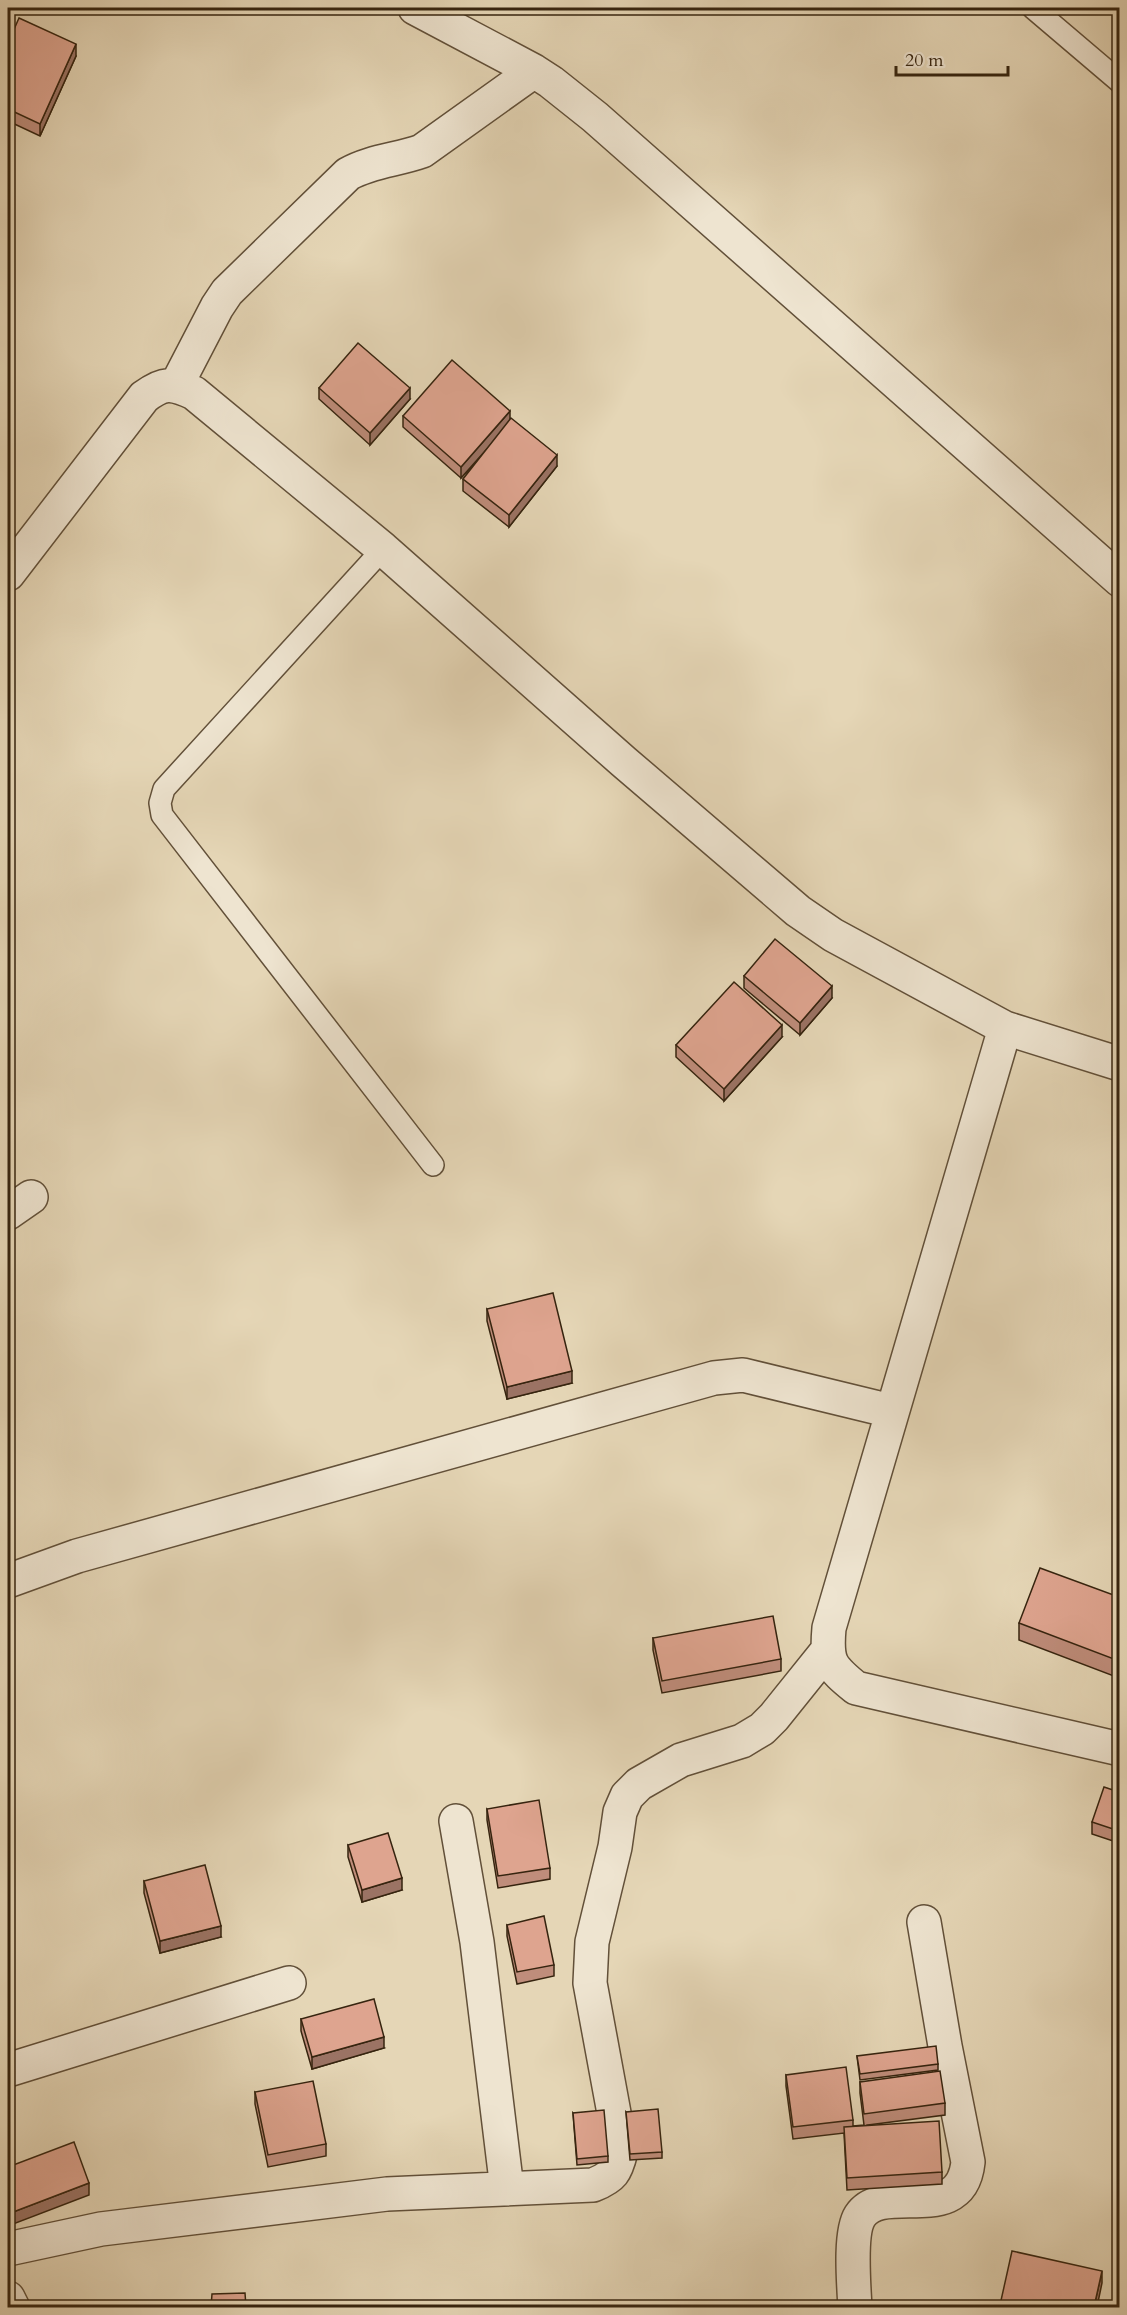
<svg xmlns="http://www.w3.org/2000/svg" width="1127" height="2315" viewBox="0 0 1127 2315" font-family="Cardo,serif">
<style>
.lines{fill:none;stroke-linecap:round;stroke-linejoin:round}
.service-casing{stroke:#625039;stroke-width:24}
.minor-casing{stroke:#625039;stroke-width:36}
.service{stroke:#eee4d0;stroke-width:21}
.minor{stroke:#eee4d0;stroke-width:33}
.wall{fill:#bf8d7b;stroke:#36240f;stroke-width:1.5}
.shaded-wall{fill:#9b7364;stroke:#36240f;stroke-width:1.5}
.building{fill:#dea48f;stroke:#36240f;stroke-width:1.5}
</style>
<rect width="100%" height="100%" fill="#e5d6b6"/>
<filter id="stains"><feTurbulence type="fractalNoise" baseFrequency=".00333" numOctaves="4"/><feColorMatrix values="0 0 0 0 .2 0 0 0 0 .09 0 0 0 0 .02 0 0 0 .5 -.17"/></filter>
<radialGradient id="worn" r=".72"><stop offset=".6" stop-color="#630" stop-opacity="0"/><stop offset="1" stop-color="#630" stop-opacity=".3"/></radialGradient>
<g class="lines">
<g class="service-casing">
<path id="service" d="M1033,8L1120,82
M383,549L164,789L160,803L162,815L433,1165"/>
</g>
<g class="minor-casing">
<path id="minor" d="M415,8L534,71L551,82L595,117L1120,580
M176,386L217,307L227,292L348,174C371,161 397,160 422,151L534,71
M8,574L144,397C164,382 171,383 194,393L383,549L624,762L798,911L833,935L1005,1028
M1120,1064L1005,1028L829,1628C826,1662 830,1667 856,1688L1120,1749
M8,1213L31,1197
M8,1581L77,1556L714,1378L743,1375L891,1411
M456,1821L477,1942L507,2189
M8,2070L289,1983
M8,2249L101,2229L387,2194L593,2185C613,2177 616,2172 621,2151L590,1983L592,1942L615,1847L620,1812L627,1796L639,1784L681,1760L742,1741L762,1729L774,1717L827,1651
M8,2298L13,2308
M855,2308C854,2287 849,2233 860,2216C884,2180 961,2229 968,2162L945,2046L924,1922"/>
</g>
<use href="#service" class="service"/>
<use href="#minor" class="minor"/>
</g>
<path class="wall" d="M8,43L76,56L40,136L8,121Z
M319,388L410,399L370,445L319,399Z
M403,416L510,419L557,466L509,527L463,491V479L480,457L461,478L403,427Z
M744,976L832,998L800,1035L744,988Z
M782,1037L724,1101L676,1057V1045Z
M487,1309L572,1383L507,1399L487,1321Z
M1119,1597V1678L1019,1640V1623Z
M653,1638L781,1659V1671L662,1693L653,1650Z
M1119,1792V1843L1092,1834V1822Z
M487,1809L550,1868V1879L498,1888L487,1820Z
M348,1845L402,1890L362,1902L348,1857Z
M144,1881L221,1937L160,1953L144,1893Z
M507,1925L554,1965V1976L517,1984L507,1936Z
M301,2019L384,2048L312,2069L301,2031Z
M857,2056L938,2064V2070L860,2080Z
M786,2075L853,2120V2126L864,2125L860,2093V2082L945,2103V2115L868,2125L942,2172V2184L847,2190L844,2133L793,2139L786,2086Z
M255,2092L326,2144V2156L268,2167L255,2104Z
M626,2112L662,2152V2158L630,2160Z
M573,2113L608,2156V2162L577,2165Z"/>
<path class="shaded-wall" d="M76,44V56L40,136V124Z
M410,388V399L370,445V433Z
M510,411V423L461,478V467Z
M557,455V466L509,527V515Z
M832,986V998L800,1035V1023Z
M782,1025V1037L724,1101V1089Z
M11,1034V1046L8,1049V1037Z
M572,1371V1383L507,1399V1387Z
M402,1878V1890L362,1902V1890Z
M221,1926V1937L160,1953V1941Z
M384,2037V2048L312,2069V2057Z
M89,2183V2195L8,2226V2214Z
M1102,2271V2283L1097,2307H1094Z"/>
<path class="building" d="M19,18L76,44L40,124L8,109V43Z
M358,343L410,388L370,433L319,388Z
M452,360L510,411L461,467L403,416Z
M511,418L557,455L509,515L463,479Z
M775,939L832,986L800,1023L744,976Z
M734,982L782,1025L724,1089L676,1045Z
M8,1030L11,1034L8,1037Z
M553,1293L572,1371L507,1387L487,1309Z
M1040,1568L1119,1597V1661L1019,1623Z
M773,1616L781,1659L662,1681L653,1638Z
M1104,1787L1119,1792V1831L1092,1822Z
M539,1800L550,1868L498,1876L487,1809Z
M388,1833L402,1878L362,1890L348,1845Z
M205,1865L221,1926L160,1941L144,1881Z
M544,1916L554,1965L517,1972L507,1925Z
M374,1999L384,2037L312,2057L301,2019Z
M936,2046L938,2064L860,2074L857,2056Z
M846,2067L853,2120L793,2127L786,2075Z
M940,2071L945,2103L864,2114L860,2082Z
M313,2081L326,2144L268,2155L255,2092Z
M658,2109L662,2152L630,2154L626,2112Z
M604,2110L608,2156L577,2159L573,2113Z
M939,2121L942,2172L847,2178L844,2127Z
M74,2142L89,2183L8,2214V2167Z
M1012,2251L1102,2271L1094,2307H1011L1000,2305Z
M245,2293L246,2307H211L212,2294Z"/>
<rect width="1127" height="2315" fill="none" stroke="#e5d6b6" stroke-width="30"/>
<rect x="9" y="9" width="1109" height="2297" fill="none" stroke="#36240f" stroke-width="3"/>
<rect x="15" y="15" width="1097" height="2285" fill="none" stroke="#36240f" stroke-width="1.5"/>
<path d="M896 66v9h112v-9" fill="none" stroke="#36240f" stroke-width="3"/>
<text x="905" y="66" font-size="18" fill="#36240f" stroke="#eee4d0" stroke-width="4.5" paint-order="stroke">20 m</text>
<rect width="100%" height="100%" filter="url(#stains)"/>
<rect width="100%" height="100%" fill="url(#worn)"/>
</svg>
